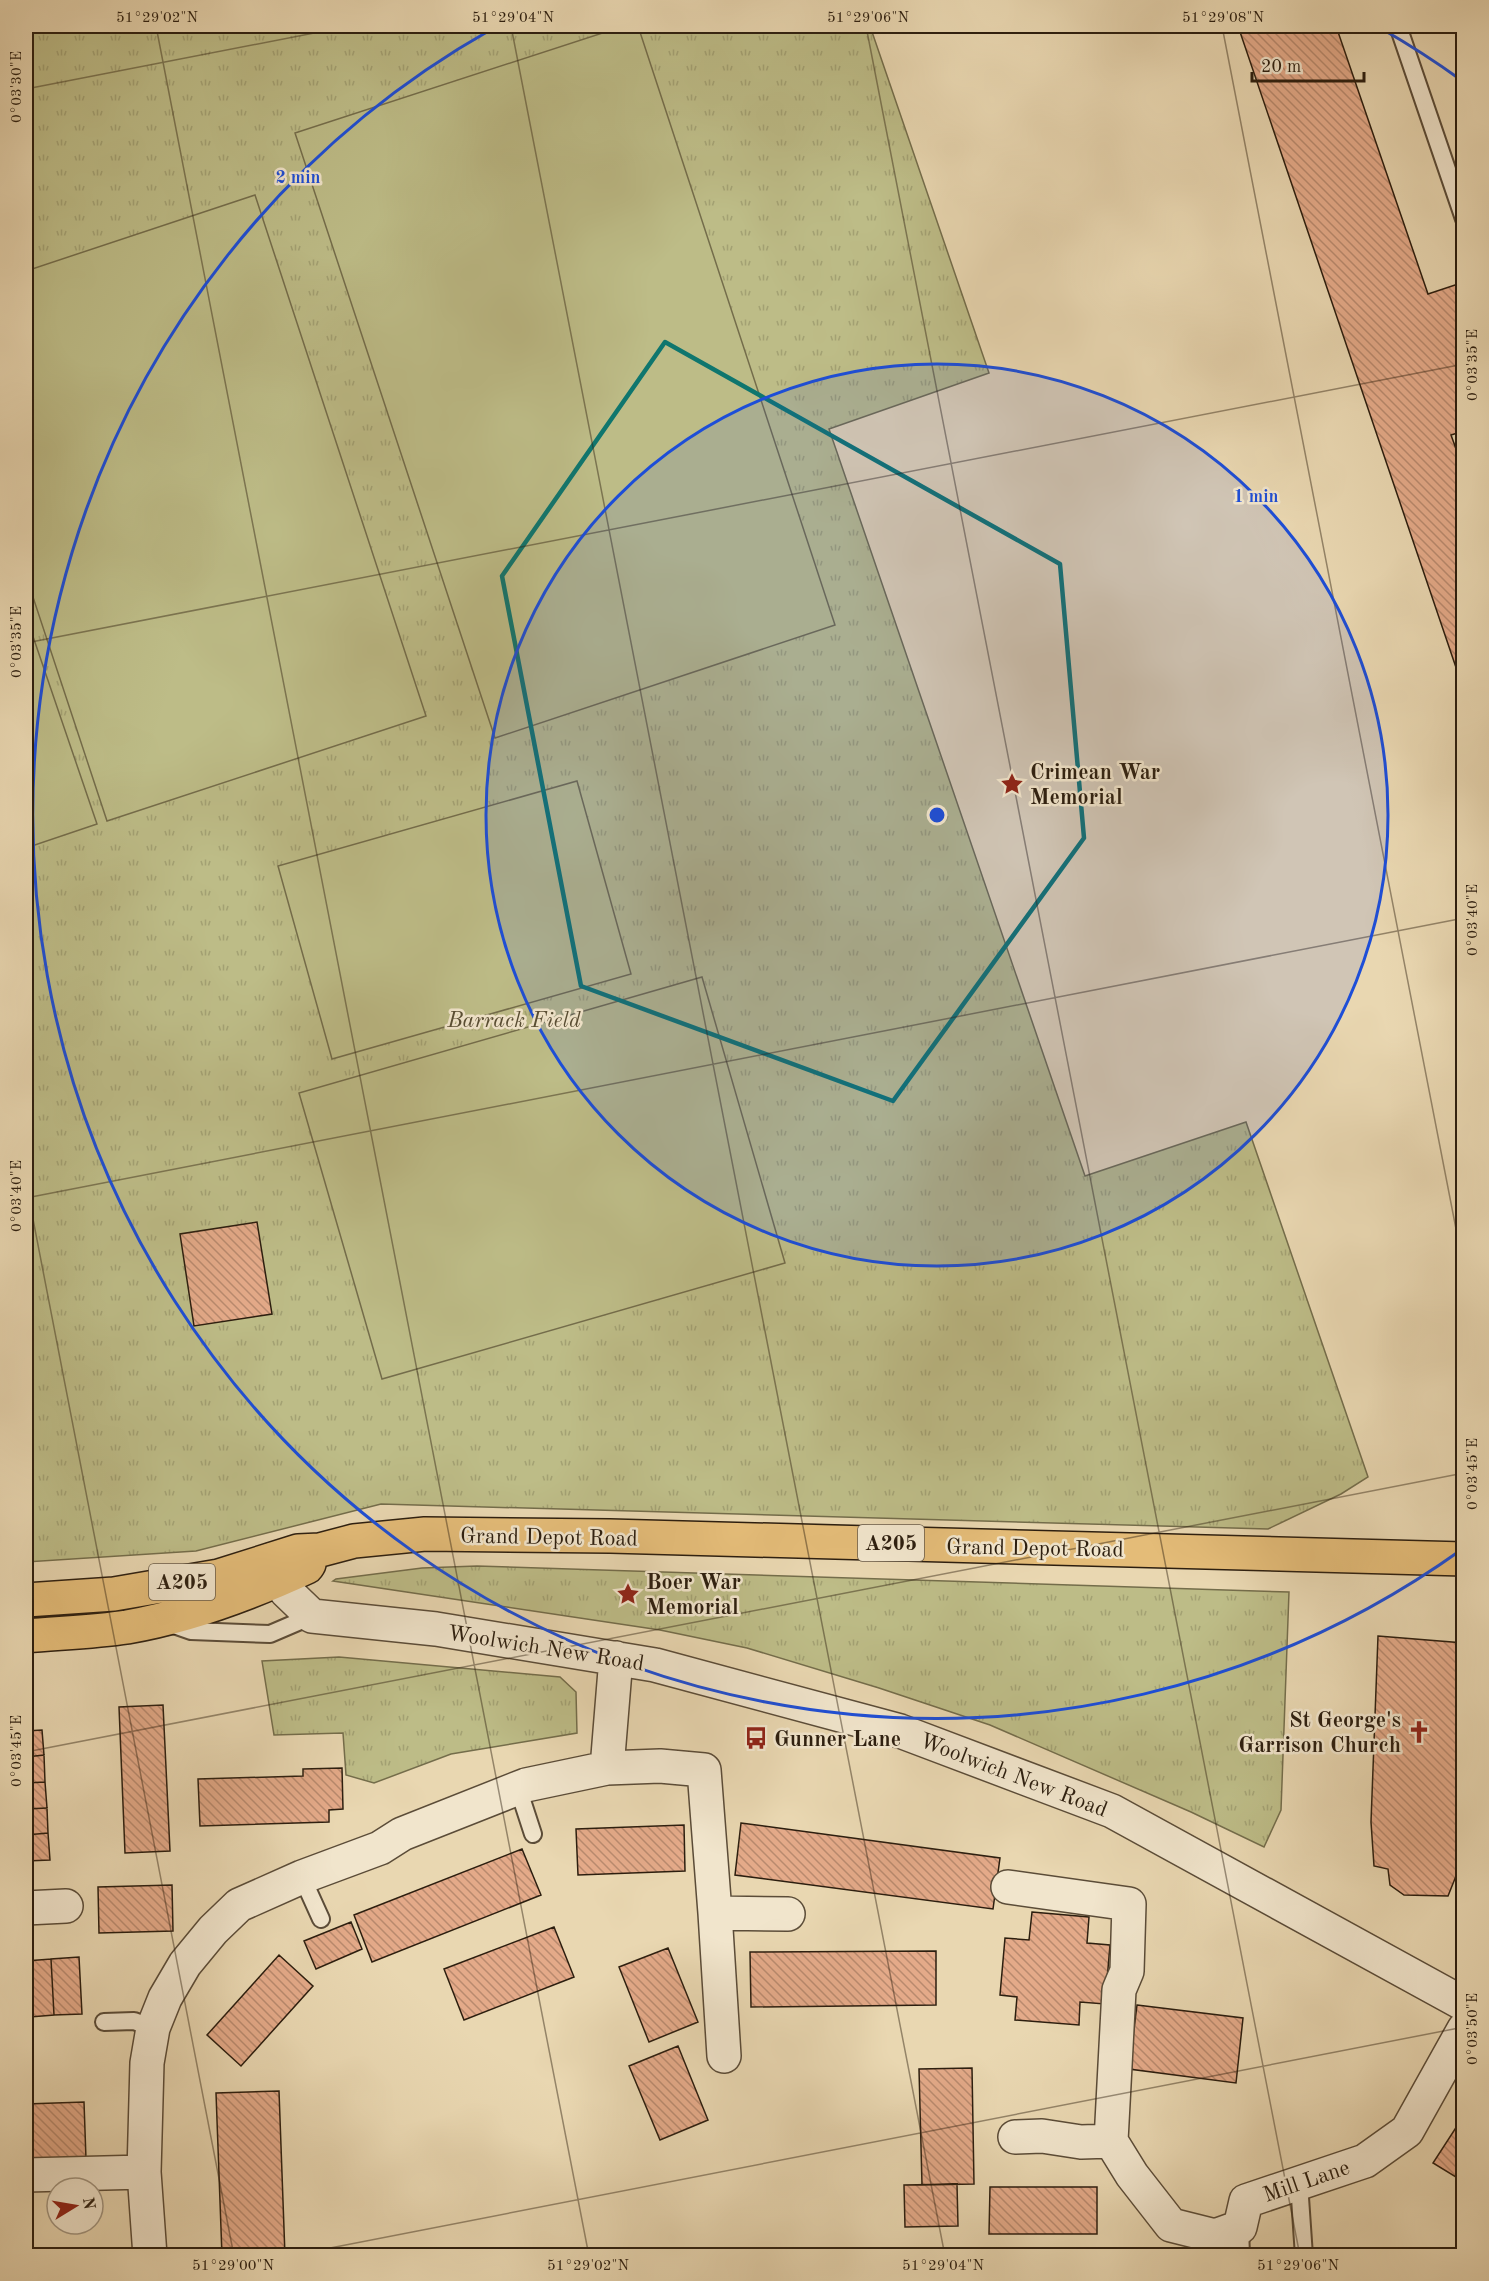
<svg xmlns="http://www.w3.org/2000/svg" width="1489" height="2281" viewBox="0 0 1489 2281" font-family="'Old Standard TT',serif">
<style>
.grass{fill:url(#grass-tufts);stroke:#746d4b;stroke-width:1.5}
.pitch{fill:#bdbc87;stroke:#746d4b;stroke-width:1.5}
.building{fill:url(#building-back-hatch);stroke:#2c1e0f;stroke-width:1.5}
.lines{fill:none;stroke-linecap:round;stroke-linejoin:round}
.lane-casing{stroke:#5b4c38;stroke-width:20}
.street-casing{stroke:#5b4c38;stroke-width:36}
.highway-casing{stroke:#2c1e0f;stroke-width:36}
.lane{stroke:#f1e5cc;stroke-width:16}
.street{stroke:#f1e5cc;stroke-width:33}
.highway{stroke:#e4bc78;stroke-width:33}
.marked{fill:none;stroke:#0f766e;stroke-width:4.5;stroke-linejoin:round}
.ticks{fill:none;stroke:#2c1e0f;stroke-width:1.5;stroke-opacity:0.45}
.ring{fill:none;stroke:#1d4ed8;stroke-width:3}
.labels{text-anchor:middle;stroke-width:5;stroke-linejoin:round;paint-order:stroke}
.shield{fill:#f1e5cc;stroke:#675a48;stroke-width:1.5}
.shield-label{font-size:21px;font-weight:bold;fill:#2c1e0f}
.poi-label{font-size:22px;font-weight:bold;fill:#2c1e0f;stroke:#f1e5cc;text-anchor:start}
.park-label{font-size:22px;font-style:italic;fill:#584d33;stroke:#f1e5cc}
.street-label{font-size:22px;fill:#2c1e0f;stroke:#f1e5cc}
.centre{fill:#1d4ed8;stroke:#f1e5cc;stroke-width:3}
.ring-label{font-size:18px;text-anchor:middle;font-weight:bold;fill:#1d4ed8;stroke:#f1e5cc;stroke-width:5;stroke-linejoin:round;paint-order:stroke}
.neatline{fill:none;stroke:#2c1e0f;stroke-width:2}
.ticks-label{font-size:15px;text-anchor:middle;fill:#2c1e0f}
</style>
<defs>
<pattern id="grass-tufts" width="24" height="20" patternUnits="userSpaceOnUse" patternTransform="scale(1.5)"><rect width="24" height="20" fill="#bdbc87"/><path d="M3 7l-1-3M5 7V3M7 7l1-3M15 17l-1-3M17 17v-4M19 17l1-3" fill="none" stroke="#a3a173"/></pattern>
<pattern id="building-back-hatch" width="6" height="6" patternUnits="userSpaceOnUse" patternTransform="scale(1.5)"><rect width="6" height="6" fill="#e4aa89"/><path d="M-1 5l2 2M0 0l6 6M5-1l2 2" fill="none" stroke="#b98a6e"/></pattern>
</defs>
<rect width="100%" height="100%" fill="#e9d7b1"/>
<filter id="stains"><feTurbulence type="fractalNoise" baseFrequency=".00333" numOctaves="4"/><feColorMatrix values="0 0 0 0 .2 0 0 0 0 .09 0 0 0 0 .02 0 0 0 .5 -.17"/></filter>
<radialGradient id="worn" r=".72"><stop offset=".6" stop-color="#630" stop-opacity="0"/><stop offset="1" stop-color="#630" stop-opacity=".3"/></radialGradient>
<path class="grass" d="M26,26H870L989,373L829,429L1085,1176L1246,1122L1368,1477L1341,1494L1268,1529L381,1504L196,1551L26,1562Z
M477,1566L1289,1592L1281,1810L1264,1847L1191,1812L990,1725L879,1688L747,1648L660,1630L333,1581L336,1579L422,1568Z
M339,1657L560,1677L576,1692L577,1733L451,1754L374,1783L346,1775L343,1733L274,1735L262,1661Z"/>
<path class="pitch" d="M624,26H638L835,625L495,738L295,133Z
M255,195L426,716L107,821L26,576V271Z
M26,616L97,824L26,848Z
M577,781L631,974L332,1059L278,866Z
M702,977L785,1263L382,1379L299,1093Z"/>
<path class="building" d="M1238,26H1336L1428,294L1464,282V431L1451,435L1464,471V691Z
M257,1222L272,1314L194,1326L180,1234Z
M1378,1636L1464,1643V1873L1456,1876L1448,1896L1404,1895L1390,1885L1388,1869L1374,1866L1371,1822Z
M163,1705L170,1851L125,1853L119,1707Z
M42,1730L44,1755L26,1757V1731Z
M44,1755L45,1782L26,1783V1757Z
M342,1768L343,1809L329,1810V1822L200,1826L198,1779L303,1776V1769Z
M45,1782L47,1808L26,1809V1783Z
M47,1808L48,1833L26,1835V1809Z
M741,1823L1000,1858L993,1909L735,1875Z
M684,1825L685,1871L578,1875L576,1829Z
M48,1833L50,1860L26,1861V1835Z
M522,1849L541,1895L372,1962L354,1915Z
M172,1885L173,1931L99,1933L98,1887Z
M1032,1912L1089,1917L1087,1943L1110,1945L1105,2004L1080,2002L1079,2025L1015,2020L1017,1997L1000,1995L1005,1938L1029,1940Z
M351,1922L362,1949L316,1969L304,1941Z
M554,1927L574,1977L464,2020L444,1969Z
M668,1948L698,2022L649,2042L619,1967Z
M936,1951V2005L751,2007L750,1952Z
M279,1955L313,1986L241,2066L207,2035Z
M79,1957L82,2014L54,2015L51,1959Z
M51,1959L54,2015L30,2017L26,1961Z
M26,1961L30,2017H26Z
M1137,2005L1243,2018L1236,2083L1129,2069Z
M678,2046L708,2120L660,2140L629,2066Z
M972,2068L974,2184L922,2185L919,2069Z
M279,2091L285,2256H222L216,2093Z
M84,2102L86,2159L26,2161V2104Z
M1457,2126L1464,2130V2182L1433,2163Z
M957,2184L958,2226L905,2227L904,2185Z
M990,2187H1097V2234H989Z"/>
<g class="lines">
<g class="lane-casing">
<path id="lane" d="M1398,26L1464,219
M168,1623L191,1631L270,1634L312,1616
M518,1788L533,1834
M302,1877L321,1919
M104,2022L134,2021L153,2028
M1299,2183L1304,2256
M1240,2227L1241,2256"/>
</g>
<g class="street-casing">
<path id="street" d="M271,1560L286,1591L312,1616L436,1629L655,1665L900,1731L1112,1811L1464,2004
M607,1768L616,1658
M1008,1887L1129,1904L1127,1971L1119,1990L1111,2141L1132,2175L1171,2225L1215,2236L1240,2227L1246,2201L1365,2161L1407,2131L1464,2029
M26,1908L66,1906
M715,1913L788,1914
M1015,2137L1042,2136L1081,2142L1111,2141
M144,2172L147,2063L153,2028L165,1998L185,1964L213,1930L239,1905L302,1877L380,1848L402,1834L526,1785L607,1768L660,1766L704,1770L715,1913L724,2056
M26,2175L144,2172L150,2256"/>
</g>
<g class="highway-casing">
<path id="highway" d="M26,1600L114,1594L219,1576L298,1551L320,1550L354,1541L425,1534L610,1536L1464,1559
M26,1636C59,1633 94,1632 127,1627C190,1616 249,1594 307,1567L309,1564"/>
</g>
<use href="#lane" class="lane"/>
<use href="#street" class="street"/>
<use href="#highway" class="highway"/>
</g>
<path class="marked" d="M665,342L1060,564L1084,838L893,1101L581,986L502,576Z"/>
<path class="ticks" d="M156,26L589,2256M511,26L945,2256M866,26L1300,2256M1222,26L1464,1270M26,89L350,26M26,643L1464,364M26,1183L234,2256M26,1198L1464,918M26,1752L1464,1473M289,2256L1464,2027"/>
<circle cx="937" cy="815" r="451" fill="#1d4ed8" fill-opacity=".12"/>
<g class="ring">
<circle cx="937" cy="815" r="451"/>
<path d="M1461 1550A903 903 0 1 1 492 29M1382 29A903 903 0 0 1 1461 80"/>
</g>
<defs>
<g id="sight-bare" transform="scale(1.8)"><path d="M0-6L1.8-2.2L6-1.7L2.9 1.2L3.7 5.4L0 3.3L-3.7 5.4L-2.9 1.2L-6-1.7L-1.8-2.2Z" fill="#8f2418" stroke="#f1e5cc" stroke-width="2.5" paint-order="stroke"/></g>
<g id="church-bare" transform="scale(1.8)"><path d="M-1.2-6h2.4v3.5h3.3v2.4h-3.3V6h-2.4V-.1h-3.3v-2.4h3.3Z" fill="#8f2418" stroke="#f1e5cc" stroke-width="2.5" paint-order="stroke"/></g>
<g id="bus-bare" transform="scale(1.8)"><path d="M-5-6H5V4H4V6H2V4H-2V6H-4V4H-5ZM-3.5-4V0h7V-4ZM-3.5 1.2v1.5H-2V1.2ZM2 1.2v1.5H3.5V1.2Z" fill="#8f2418" stroke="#f1e5cc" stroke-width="2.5" paint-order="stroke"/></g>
</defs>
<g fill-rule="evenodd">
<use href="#sight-bare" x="1012" y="784"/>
<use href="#sight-bare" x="628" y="1594"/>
<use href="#church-bare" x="1419" y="1732"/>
<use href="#bus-bare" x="756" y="1738"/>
</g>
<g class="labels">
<g class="shield">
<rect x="858" y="1525" width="66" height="36" rx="4.5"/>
<rect x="149" y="1564" width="66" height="36" rx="4.5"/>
</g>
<g class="shield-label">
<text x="891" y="1550">A205</text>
<text x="182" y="1589">A205</text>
</g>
<g class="poi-label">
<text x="1030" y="779">Crimean War<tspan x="1030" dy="25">Memorial</tspan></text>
<text x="646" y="1589">Boer War<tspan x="646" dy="25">Memorial</tspan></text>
<text x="1401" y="1727" text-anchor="end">St George's<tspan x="1401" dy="25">Garrison Church</tspan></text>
<text x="774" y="1746">Gunner Lane</text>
</g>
<g class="park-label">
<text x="514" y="1027">Barrack Field</text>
</g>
<g class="street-label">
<text transform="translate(549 1536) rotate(1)" y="8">Grand Depot Road</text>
<text transform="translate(1035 1547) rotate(1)" y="8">Grand Depot Road</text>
<text transform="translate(546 1647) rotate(9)" y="8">Woolwich New Road</text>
<text transform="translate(1014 1774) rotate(21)" y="8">Woolwich New Road</text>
<text transform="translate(1306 2180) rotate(-19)" y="8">Mill Lane</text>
</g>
</g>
<circle cx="937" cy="815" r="9" class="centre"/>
<g class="ring-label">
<text x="298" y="183">2 min</text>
<text x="1256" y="502">1 min</text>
</g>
<rect width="1489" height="2281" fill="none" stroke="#e9d7b1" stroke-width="66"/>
<g transform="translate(75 2206) rotate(79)"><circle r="28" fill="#f1e5cc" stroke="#a29580" stroke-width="1.5"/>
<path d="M0-4.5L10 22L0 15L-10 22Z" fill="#8f2418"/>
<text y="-9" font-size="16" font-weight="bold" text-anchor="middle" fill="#2c1e0f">N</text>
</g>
<path d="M1252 72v9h112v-9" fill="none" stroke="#2c1e0f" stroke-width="3"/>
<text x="1261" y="72" font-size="18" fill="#2c1e0f" stroke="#f1e5cc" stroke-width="4.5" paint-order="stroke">20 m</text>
<rect x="33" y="33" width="1423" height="2215" class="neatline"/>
<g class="ticks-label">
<text x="157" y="22">51°29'02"N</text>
<text x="513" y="22">51°29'04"N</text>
<text x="868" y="22">51°29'06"N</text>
<text x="1223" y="22">51°29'08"N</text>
<text transform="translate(16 87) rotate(-90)" y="5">0°03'30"E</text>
<text transform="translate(1472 365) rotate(-90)" y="5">0°03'35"E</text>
<text transform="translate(16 642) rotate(-90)" y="5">0°03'35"E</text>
<text transform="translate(1472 920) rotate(-90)" y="5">0°03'40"E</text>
<text transform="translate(16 1196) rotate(-90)" y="5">0°03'40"E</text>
<text transform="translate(1472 1474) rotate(-90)" y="5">0°03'45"E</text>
<text transform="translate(16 1751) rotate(-90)" y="5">0°03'45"E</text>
<text transform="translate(1472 2029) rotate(-90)" y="5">0°03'50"E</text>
<text x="233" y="2270">51°29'00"N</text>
<text x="588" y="2270">51°29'02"N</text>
<text x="943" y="2270">51°29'04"N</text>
<text x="1298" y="2270">51°29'06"N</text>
</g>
<rect width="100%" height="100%" filter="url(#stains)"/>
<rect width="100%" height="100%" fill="url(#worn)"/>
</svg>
